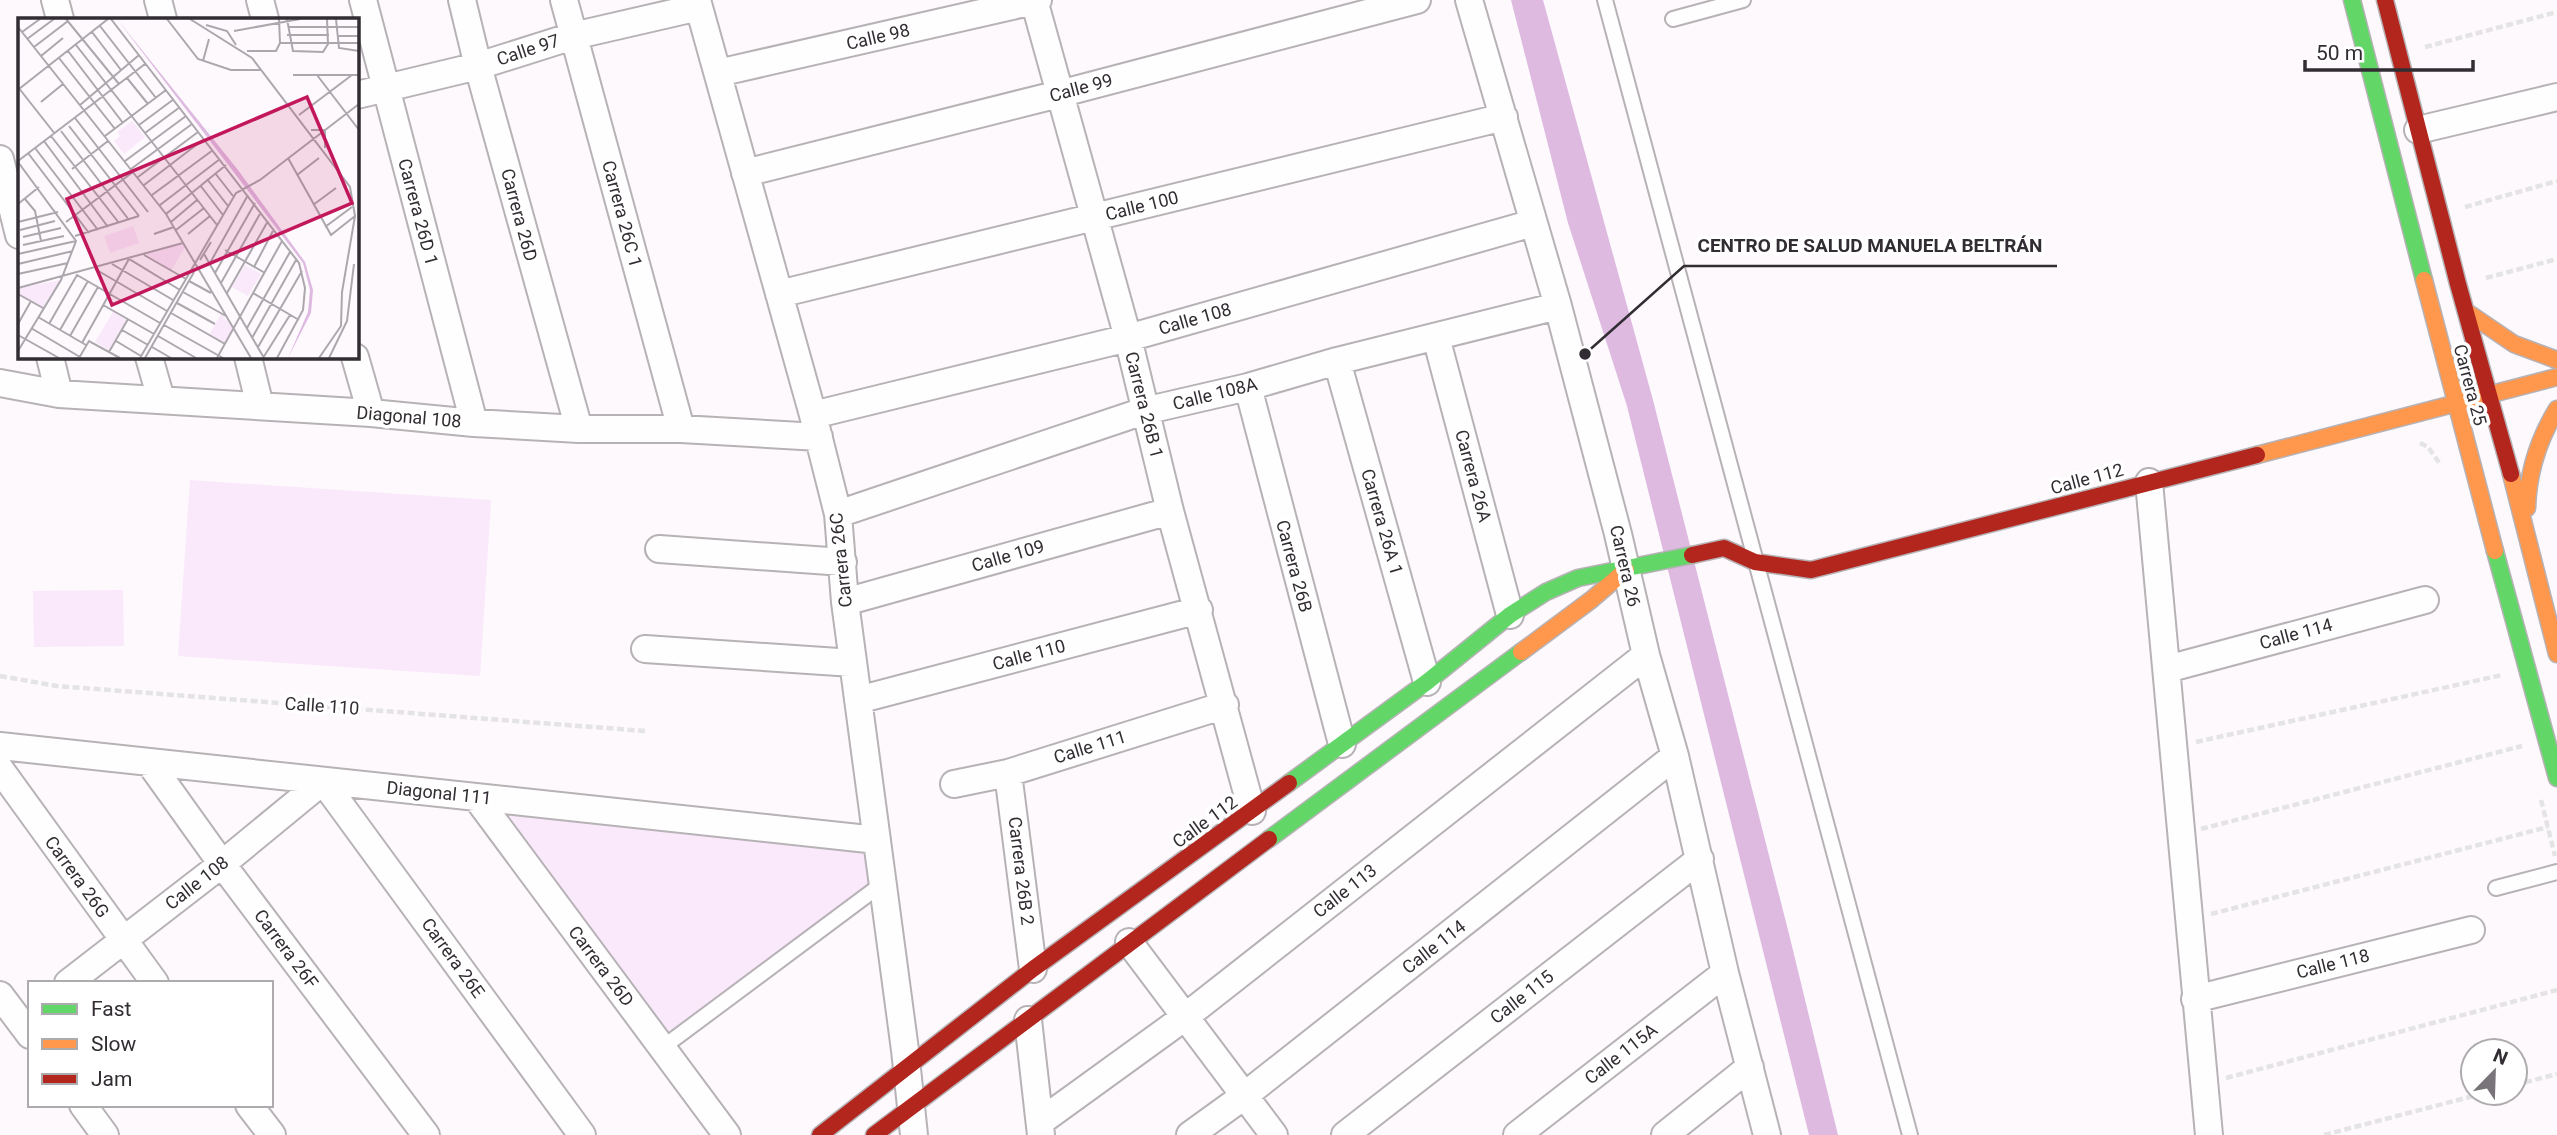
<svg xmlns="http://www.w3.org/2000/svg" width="2557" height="1135" viewBox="0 0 2557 1135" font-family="Roboto,sans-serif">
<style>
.green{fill:#fae8fb}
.water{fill:#debae1}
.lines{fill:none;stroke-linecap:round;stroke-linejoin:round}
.lane-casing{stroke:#b6b2b6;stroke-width:18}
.street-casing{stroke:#b6b2b6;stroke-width:30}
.fast-casing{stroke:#b6b2b6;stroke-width:19}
.slow-casing{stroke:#b6b2b6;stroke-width:19}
.jam-casing{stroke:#b6b2b6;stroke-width:19}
.path{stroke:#e4e4e4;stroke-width:4.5;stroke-dasharray:7 3.5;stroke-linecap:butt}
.lane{stroke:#fffeff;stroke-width:14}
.street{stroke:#fffeff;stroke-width:26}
.fast{stroke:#63d668;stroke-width:16}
.slow{stroke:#ff974d;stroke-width:16}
.jam{stroke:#b3261e;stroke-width:16}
.labels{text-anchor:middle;stroke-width:7;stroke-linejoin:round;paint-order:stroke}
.street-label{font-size:18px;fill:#322d32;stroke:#fff}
.inset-road{fill:none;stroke:#aca7ac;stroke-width:2}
.view{fill:#c2185b;fill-opacity:0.15;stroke:#c2185b;stroke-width:3.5}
.inset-edge{fill:none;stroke:#322d32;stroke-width:3.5}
.leader{fill:none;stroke:#322d32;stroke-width:2.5}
.callout-dot{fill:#322d32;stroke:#fff;stroke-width:2.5}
.callout-label{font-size:19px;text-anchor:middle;font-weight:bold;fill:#322d32;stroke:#fff;stroke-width:7;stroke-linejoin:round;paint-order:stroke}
</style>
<rect width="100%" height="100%" fill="#fdf9fd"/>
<path class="green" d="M190,480L491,500L480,676L178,656Z
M123,590L124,646L34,647L33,591Z
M476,797L877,840L882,884L662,1048Z"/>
<path class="water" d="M1511,0H1543L1653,400L1789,934L1838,1135H1809L1627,406L1568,223Z"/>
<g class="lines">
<g class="lane-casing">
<path id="lane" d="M1605,0L1910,1135
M1673,19L1743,0
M2496,888L2557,872
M662,1048L882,884"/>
</g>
<g class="street-casing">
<path id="street" d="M55,0L60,19
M158,0L163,19
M260,0L265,19
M363,0L474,423
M462,0L478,66L579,429
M564,0L681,429
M697,0L813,415L838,514L845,602L905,1050L914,1135
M1034,0L1128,338L1170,511L1252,811
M1469,0L1558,306L1618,534L1646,655L1675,756L1725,973L1767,1135
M718,73L1038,0
M357,95L478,66L573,36L699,7
M2418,130L2557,97
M0,159L19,235
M745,173L1059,94L1417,0
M779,294L1504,117
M1436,337L1510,615
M50,357L59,394
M149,357L161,399
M248,357L260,406
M355,357L371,413
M1337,361L1427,682
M0,383L59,394L371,413L474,423L579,429H681L819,437
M1248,387L1342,744
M813,415L1128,338L1533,223
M2149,482L2209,1135
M838,514L1144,411L1248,387L1337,361L1558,306
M659,549L843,562
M845,602L1170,511
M645,649L853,663
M2167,669L2425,600
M858,700L1199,610
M0,746L877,840
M149,762L222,864L426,1135
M0,769L155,983
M1008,773L1033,969
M954,784L1008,773L1225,705
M476,797L727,1135
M1129,942L1274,1135
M68,983L222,864L323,781L582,1135
M0,995L30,1035
M2195,999L2471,930
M1028,1020L1041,1135
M83,1105L105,1135
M249,1105L272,1135
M1040,1122L1185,1017L1646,655
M1190,1135L1244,1096L1675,756
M1345,1135L1700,859
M1517,1135L1725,973
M1665,1135L1750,1067"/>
</g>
<g class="fast-casing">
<path id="fast" d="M2352,0L2424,280
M2495,551L2557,778
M1289,783L1427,682L1510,615L1546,592L1578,578L1692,555
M1269,839L1521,652"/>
</g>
<g class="slow-casing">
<path id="slow" d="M2424,280L2495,551
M2467,312L2514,344L2557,360
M2257,455L2557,377
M2511,474L2557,654
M2527,508C2528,472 2538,440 2557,409
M1521,652L1591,600L1626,570"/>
</g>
<g class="jam-casing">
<path id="jam" d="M2385,0L2458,284L2511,474
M1692,555L1724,548L1755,562L1811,570L2257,455
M820,1135L1033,969L1289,783
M874,1135L1269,839"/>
</g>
<path class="path" d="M2425,47L2557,12
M2465,207L2557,181
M2486,278L2557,259
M2420,443L2428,447L2440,464
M0,676L57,686L645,731
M2196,742L2502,675
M2541,800L2555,856
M2201,829L2522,746
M2211,914L2548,827
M2226,1078L2557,990
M2515,1085L2557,1074
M2324,1135L2485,1093"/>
<use href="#lane" class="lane"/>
<use href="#street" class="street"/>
<use href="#fast" class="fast"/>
<use href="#slow" class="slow"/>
<use href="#jam" class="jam"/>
</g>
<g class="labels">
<g class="street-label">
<text transform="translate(878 37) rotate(-13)" y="6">Calle 98</text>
<text transform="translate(528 50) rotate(-18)" y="6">Calle 97</text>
<text transform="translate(1081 88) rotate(-15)" y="6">Calle 99</text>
<text transform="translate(1142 206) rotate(-14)" y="6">Calle 100</text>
<text transform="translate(418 212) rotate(75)" y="6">Carrera 26D 1</text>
<text transform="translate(622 214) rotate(75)" y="6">Carrera 26C 1</text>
<text transform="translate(519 215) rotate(75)" y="6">Carrera 26D</text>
<text transform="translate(1195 319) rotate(-16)" y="6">Calle 108</text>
<text transform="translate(2470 385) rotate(75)" y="6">Carrera 25</text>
<text transform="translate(1215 394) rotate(-14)" y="6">Calle 108A</text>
<text transform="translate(1144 405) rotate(76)" y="6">Carrera 26B 1</text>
<text transform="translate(409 417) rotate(5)" y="6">Diagonal 108</text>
<text transform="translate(1473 476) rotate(75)" y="6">Carrera 26A</text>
<text transform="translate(2087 479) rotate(-15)" y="6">Calle 112</text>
<text transform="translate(1382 522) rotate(74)" y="6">Carrera 26A 1</text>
<text transform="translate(1008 556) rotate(-16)" y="6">Calle 109</text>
<text transform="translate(841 560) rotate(-96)" y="6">Carrera 26C</text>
<text transform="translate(1294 566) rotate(75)" y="6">Carrera 26B</text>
<text transform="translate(1625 566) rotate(77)" y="6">Carrera 26</text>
<text transform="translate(2296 634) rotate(-15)" y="6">Calle 114</text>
<text transform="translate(1029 655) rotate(-15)" y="6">Calle 110</text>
<text transform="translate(322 706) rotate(4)" y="6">Calle 110</text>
<text transform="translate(1090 747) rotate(-17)" y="6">Calle 111</text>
<text transform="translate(439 793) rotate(6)" y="6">Diagonal 111</text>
<text transform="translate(1205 822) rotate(-36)" y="6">Calle 112</text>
<text transform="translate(1021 871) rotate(83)" y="6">Carrera 26B 2</text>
<text transform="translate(77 877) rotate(54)" y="6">Carrera 26G</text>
<text transform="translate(197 883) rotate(-38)" y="6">Calle 108</text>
<text transform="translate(1345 891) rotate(-38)" y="6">Calle 113</text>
<text transform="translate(1434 947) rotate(-38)" y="6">Calle 114</text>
<text transform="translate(286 949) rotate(53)" y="6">Carrera 26F</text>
<text transform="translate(453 958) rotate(54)" y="6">Carrera 26E</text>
<text transform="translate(2333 964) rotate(-14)" y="6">Calle 118</text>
<text transform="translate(601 966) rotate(53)" y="6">Carrera 26D</text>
<text transform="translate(1522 997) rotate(-38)" y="6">Calle 115</text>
<text transform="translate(1621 1054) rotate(-38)" y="6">Calle 115A</text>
</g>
</g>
<g transform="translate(18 18)">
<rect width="341" height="341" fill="#fdf9fd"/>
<path d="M114,103L127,119L106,136L96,123L102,118L99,114ZM115,208L121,225L92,235L86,218ZM165,225L167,229L153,253L126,237ZM227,247L243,256L230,278L214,269ZM43,262L25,290L0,276V270ZM95,294L108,302L91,332L77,324ZM203,296L216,311L207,326L191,317Z" fill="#fae8fb"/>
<path d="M99,1L220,152L287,244L295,272L293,295L270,340L290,294L292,272L285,245Z" fill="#debae1"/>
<path class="inset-road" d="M48,1L101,66M93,1L281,245L287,270L285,292L259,340M149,1L180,41L213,52H243M172,1L234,40L332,169L337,198L324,274L323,308L301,340M269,1L275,33L305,34L310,26L309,1M318,1L321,30L341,33M188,7L209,13L218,27M82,8L138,80M0,9L148,196L233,340M270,9H341M216,13L282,1M4,14L22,1M74,14L103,52M269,17H311M319,18H341M9,21L36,1M262,25H341M58,27L199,207M16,29L50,3M50,33L105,105M229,33H258L262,25L261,1M23,38L45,20M41,40L97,111M185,43L191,21M275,57H341M299,57L341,112M109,60L130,86M0,69L37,116M1,71L90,1M23,84L45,66M62,87L121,37M281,97L334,57M57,100L130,194M121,107L156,81M51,108L121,198M293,112H307V130M43,113L111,202M127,115L162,89M33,118L101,205M87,118L148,72M26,123L90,209M17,130L80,212M10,135L71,215M270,140L313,217L337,198M0,143L127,46M107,143L168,98M0,144L58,223L43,262L0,333M54,151L90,123M113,151L174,106M197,155L215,178M279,157L301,140M120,159L180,114M189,161L210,188M126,167L186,121M182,167L205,197M134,177L195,132M7,181L17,193L23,223M0,186L21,169M142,187L202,141M295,187L318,170M148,196L208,147M0,204L40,194M48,204L115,154M153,204L179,182M307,209L334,189M2,212L37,203M158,212L186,190M136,216L156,209M170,216L192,198M57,218L121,198M5,219L43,210M5,227L46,218M207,232L247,255M0,236L58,223M186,236L246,340M126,237L168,261M182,242L193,224M192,245L230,177M0,246L55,233M94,246L155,282M236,249L256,211M77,251L149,293M197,255L237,185M0,256L50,245M171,263L193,275M203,265L243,194M0,270L165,225M165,274L208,298M209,275L250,203M235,275L281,302M0,276L25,290M159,285L197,306M85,287L136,316M153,295L207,326M20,299L68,327M0,306L13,283M31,306L59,257L142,305M146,307L205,340M13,310L62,339M229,310L272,234M42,312L70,263M104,312L130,327M0,317L41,340M52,318L80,269M140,318L178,340M234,320L278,242M98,323L123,338M64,325L111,241L162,272M134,329L153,340M240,329L284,253M91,334L110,301M61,340L71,323L102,340M122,340L218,175L242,162L341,86M127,340L176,254M199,340L264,223M245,340L272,297M311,340L329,303L336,246"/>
<path class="view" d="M289,79L334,185L94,287L49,181Z"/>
<rect width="341" height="341" class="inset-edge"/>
</g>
<path class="leader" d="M1585 354L1684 266H2057"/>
<circle class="callout-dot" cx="1585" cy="354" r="7"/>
<g class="callout-label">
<text x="1870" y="252">CENTRO DE SALUD MANUELA BELTRÁN</text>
</g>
<rect x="28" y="981" width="245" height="126" fill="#ffffff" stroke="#adabad" stroke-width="2"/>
<rect x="42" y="1004" width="35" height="10" fill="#63d668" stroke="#adabad" stroke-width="2"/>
<text x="91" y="1016" font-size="21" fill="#322d32">Fast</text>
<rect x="42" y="1039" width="35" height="10" fill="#ff974d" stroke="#adabad" stroke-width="2"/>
<text x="91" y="1051" font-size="21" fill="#322d32">Slow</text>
<rect x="42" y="1074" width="35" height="10" fill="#b3261e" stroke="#adabad" stroke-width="2"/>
<text x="91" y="1086" font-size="21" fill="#322d32">Jam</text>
<g transform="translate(2494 1072) rotate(23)"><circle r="33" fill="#ffffff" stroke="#adabad" stroke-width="2"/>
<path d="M0-5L12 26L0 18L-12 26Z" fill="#797479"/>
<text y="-10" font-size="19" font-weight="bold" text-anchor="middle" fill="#322d32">N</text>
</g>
<path d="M2305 60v10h168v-10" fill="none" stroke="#322d32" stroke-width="3.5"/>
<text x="2316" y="60" font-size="21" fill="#322d32" stroke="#ffffff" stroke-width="5" paint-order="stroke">50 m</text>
</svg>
